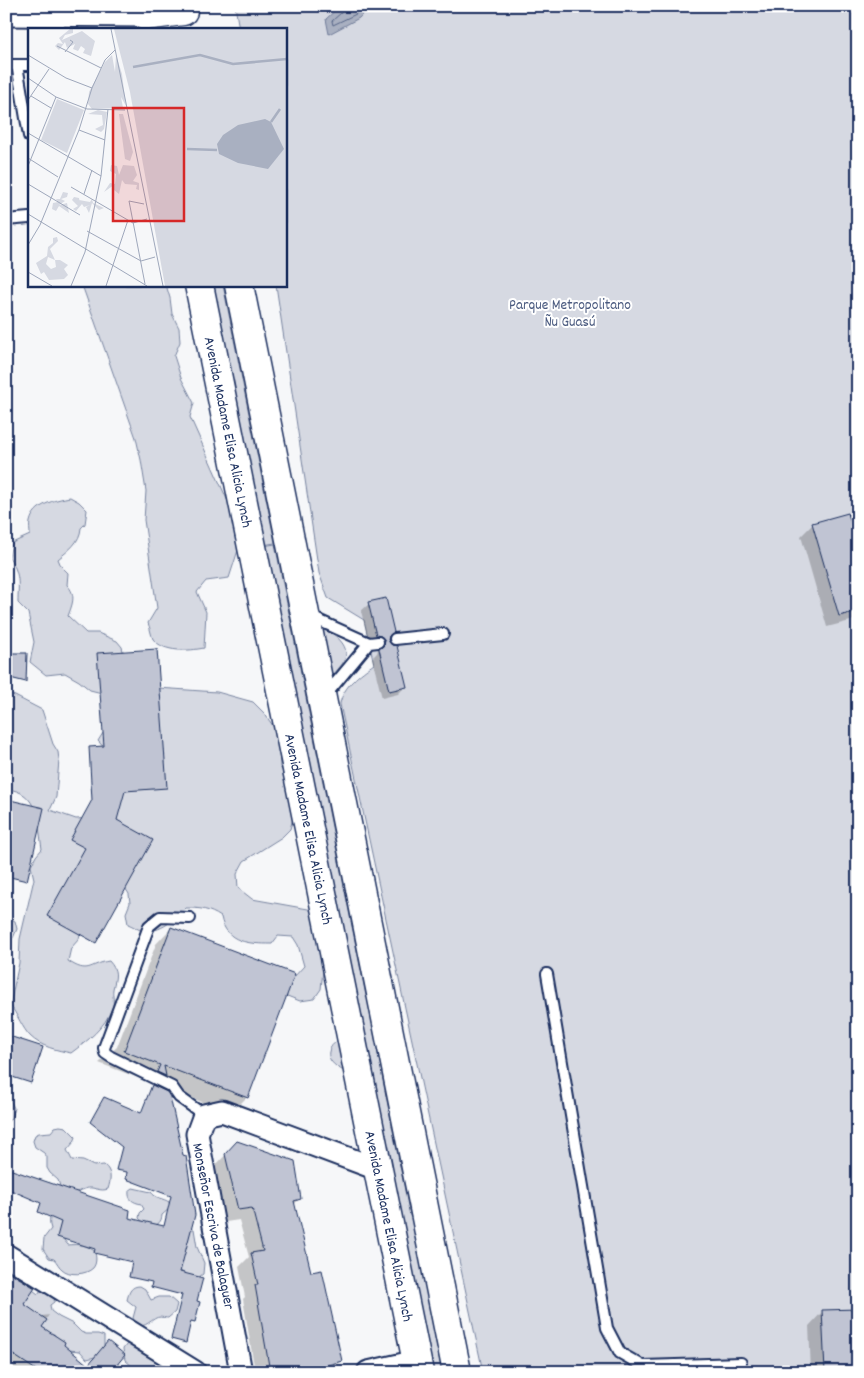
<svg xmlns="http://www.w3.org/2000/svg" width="864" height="1378" viewBox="0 0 864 1378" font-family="Dekko,sans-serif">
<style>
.green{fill:#d6d9e2;stroke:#7884a0}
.water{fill:#a9b0c1;stroke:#707c99}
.shadow{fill:#0003}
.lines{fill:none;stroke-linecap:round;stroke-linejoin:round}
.shore{stroke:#546386;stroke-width:1}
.building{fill:#c0c4d3;stroke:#1b2f5e}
.service-casing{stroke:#1b2f5e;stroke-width:14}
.minor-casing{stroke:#1b2f5e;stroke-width:25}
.trunk-casing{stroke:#1b2f5e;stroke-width:31}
.service{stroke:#fff;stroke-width:10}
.minor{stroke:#fff;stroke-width:21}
.trunk{stroke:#fff;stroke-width:28}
.labels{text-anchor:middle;stroke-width:4;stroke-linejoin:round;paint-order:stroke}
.park-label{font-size:15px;fill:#4a5a7f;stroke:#fff}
.street-label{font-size:15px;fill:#1b2f5e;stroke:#fff}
.inset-river{fill:none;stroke:#a9b0c1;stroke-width:2.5}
.inset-road{fill:none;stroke:#9ea7bb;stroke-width:1}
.view{fill:#d62828;fill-opacity:0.15;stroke:#d62828;stroke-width:2.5}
.inset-edge{fill:none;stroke:#1b2f5e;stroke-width:2.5}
</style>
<rect width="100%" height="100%" fill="#f6f7f9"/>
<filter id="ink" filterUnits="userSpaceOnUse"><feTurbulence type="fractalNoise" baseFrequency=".02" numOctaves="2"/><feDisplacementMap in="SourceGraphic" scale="10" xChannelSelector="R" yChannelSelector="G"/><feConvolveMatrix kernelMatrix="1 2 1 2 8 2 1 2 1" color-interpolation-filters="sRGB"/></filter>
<g filter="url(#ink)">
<path class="green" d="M235,6H858V1372H483L340,704C343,686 360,674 374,664L364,620L328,598L319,573L276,285H285V29H239Z
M82,285H166L170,298L172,314L179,328L180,342L174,356L181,378L194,403L190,417L243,535L229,578L206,581L197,592L206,612L204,648C189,651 164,653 153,639C151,635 150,627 148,623L157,608L144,520L146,491L141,460L136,438Z
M210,285H223L275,543L263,545Z
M70,497L79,502L87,510L85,524L81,528C80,542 69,550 58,559L61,566L68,573L67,585C77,595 72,605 68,616L86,633H98L117,641L122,647L126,663L102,693L90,690L79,681L65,673L46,675L30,662L34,642L28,613L18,603C18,583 21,575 9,557L12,543L30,535C30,531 29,526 30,522C34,504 55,500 70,497Z
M275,544L366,996H372L376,1019L372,1022L380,1063L383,1067L382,1076L410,1216L417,1226L431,1290L427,1296L442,1372H430L351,1074C342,1071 322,1061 331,1047C333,1043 340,1040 344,1036L263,546Z
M324,627C333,634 350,644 345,659C343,664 337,670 333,675H331L321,628Z
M158,688L217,692L253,702L264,713L278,733L280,767L288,779L294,815L290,829L282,837L244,861L237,874L238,888L252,899L308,909L320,916L324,961L321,989L314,999L300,1001L277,992L281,983L294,977L304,966L298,945L293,937L278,936L272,944C249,944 226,943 221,917C209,909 200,908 186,908C176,919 160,933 143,931C139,930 133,926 128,924L126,913L130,903L129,894L122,883L82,925L79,939L71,948L68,961C89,975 89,964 109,961C118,971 116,976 113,989C112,995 115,1002 112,1008C105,1028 87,1041 71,1053C57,1050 41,1047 30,1036C23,1029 17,1014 10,1005L19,963L20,939L34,879L31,866L36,856L42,849C38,823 39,791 6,789V693L15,696L42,710L53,744L58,752L59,760L56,797L50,810L76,819L105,817L108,752L98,741L103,733Z
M11,919L15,921L17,929L13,938L6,942V921Z
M6,1100H10L14,1108L11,1118L6,1124Z
M60,1126L66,1127L76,1137L74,1142L67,1150L72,1160L83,1161L94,1166L104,1165C112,1171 111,1180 108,1189C100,1192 95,1187 88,1188C79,1190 72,1196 63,1195L58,1180L50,1173L47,1168V1157L44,1153L35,1147L33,1141L35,1135L39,1133L51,1132L55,1127Z
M133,1188L151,1192C156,1199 163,1198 169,1202L170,1208L162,1215C161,1229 147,1227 139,1218L140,1213L144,1209L141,1204C133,1202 128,1200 129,1191Z
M61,1207L66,1235L64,1240L68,1245C78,1244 87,1244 95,1252C96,1257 97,1263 93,1268C86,1275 69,1276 62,1269C59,1267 57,1262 54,1259L49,1258L43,1249L44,1238L51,1229C47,1217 52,1213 61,1207Z
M189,1229H194L197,1247L204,1263L203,1274L199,1277L188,1276L179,1270Z
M140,1286L145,1289L151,1300L159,1297H169L177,1304L175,1312L168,1318C164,1318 160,1316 156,1318C148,1322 140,1333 133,1318L136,1307L127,1300C129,1292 131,1286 140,1286Z
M29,1287L38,1294L41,1290L47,1289L55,1296L54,1302L50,1305L51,1311L59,1317L73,1324L81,1332L86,1334H98L104,1336V1347L99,1356L87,1359L80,1351L68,1350L52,1372H34L35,1367L57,1338L54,1334L43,1333L22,1307Z
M133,1341L185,1372H162L154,1368L133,1367L125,1360L123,1349L127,1344Z"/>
<path class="water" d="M340,6H370L359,18L329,34L326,19Z"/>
<path class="shadow" d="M813,524L858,553V619L827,627L801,536Z
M369,604L388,637L387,640L405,687L398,694L382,698L372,658L377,653L378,649L373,643H369L361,611Z
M171,928L247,1097L231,1113L99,1063L117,1047L156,944Z
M237,1143L299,1199L294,1205L310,1274L340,1361L329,1372H255L243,1299L245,1297L239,1267L249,1257L239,1220L226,1222L213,1168Z
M823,1311L858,1372H811L809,1326Z
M49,1315L41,1327L87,1366L117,1363L143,1372H21L6,1362V1321Z"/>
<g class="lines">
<path class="shore" d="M343,6L342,12L332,21L333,25L356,14L363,6"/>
</g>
<path class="building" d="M848,513L858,548V611L839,616L812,523Z
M386,598L394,632L389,636L388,640L392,645L397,646L407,687L389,691L379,649L384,645L385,641L381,636L376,635L368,602Z
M157,649L167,788L125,791L117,820L153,840L96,943L47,916L85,848L70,840L92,800L89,747L104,746L97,653Z
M6,653H27L26,682L6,677Z
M6,799L44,808L27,881L6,876Z
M171,927L295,974L248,1098L164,1066L166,1076L157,1072L160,1065L124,1051Z
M6,1035L43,1047L31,1083L6,1075Z
M152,1085L167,1092L170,1097L183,1155L186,1156L195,1215L180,1272L203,1278L197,1301L200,1302L195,1322L191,1321L186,1343L171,1339L182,1295L151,1287L152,1282L129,1277L132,1262L94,1253L95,1249L57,1237L61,1222L38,1212L41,1203L6,1188V1168L130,1210L129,1218L164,1226L171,1196L126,1179L127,1172L116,1170L122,1147L90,1122L104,1097L141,1113Z
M237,1141L295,1161L301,1199L294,1201L311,1272L322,1270L342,1361L303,1372H275L269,1366L255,1285H258L251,1253L263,1251L252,1208L238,1210L225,1154Z
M6,1270L35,1288L24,1304L47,1320L42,1327L65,1342L64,1345L88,1365L108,1341L125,1355L111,1372H39L6,1350Z
M858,1309V1372H825L822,1310Z"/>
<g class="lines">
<g class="service-casing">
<path id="service" d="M6,65H29
M17,65L29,136
M6,220L29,218
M309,616L369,643L378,642
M395,639L443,634
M325,696L369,643
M190,918L160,917L149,926L104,1048L105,1053L111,1057L172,1087L179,1097L204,1115
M547,974L607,1328L620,1353L643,1366L741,1363"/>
</g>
<g class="minor-casing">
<path id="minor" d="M6,15L145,16
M6,1255L195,1372
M241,1372L197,1134L204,1115L222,1111L377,1169
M368,1372L417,1361"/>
</g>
<g class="trunk-casing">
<g id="trunk">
<path d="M145,16L183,11"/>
<path id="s1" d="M199,285L419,1372"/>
<path d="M239,285L457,1372"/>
</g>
</g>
<use href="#service" class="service"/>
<use href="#minor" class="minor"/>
<use href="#trunk" class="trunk"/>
</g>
</g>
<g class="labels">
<g class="park-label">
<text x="570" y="309">Parque Metropolitano<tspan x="570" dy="17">Ñu Guasú</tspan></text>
</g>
<g class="street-label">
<text dy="5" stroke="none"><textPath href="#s1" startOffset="150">Avenida Madame Elisa Alicia Lynch</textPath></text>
<text dy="5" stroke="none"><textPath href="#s1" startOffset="555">Avenida Madame Elisa Alicia Lynch</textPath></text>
<text dy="5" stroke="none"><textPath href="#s1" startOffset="960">Avenida Madame Elisa Alicia Lynch</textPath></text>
<text transform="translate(214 1226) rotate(79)" y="5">Monseñor Escriva de Balaguer</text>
</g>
</g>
<g transform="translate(28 28)">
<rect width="259" height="259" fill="#f6f7f9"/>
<path d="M42,1H45V5L37,7L34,12L54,3L67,13L63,28L55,25L57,21L53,18L50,23L45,21L47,16L39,20L37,14L31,22L27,18L30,15L35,16L31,10ZM86,1H259V258H137L102,64ZM84,27L87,44L88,27L94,46L98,78L93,69L95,80L64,81L60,76L61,64L77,34ZM29,71L56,82L39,125L13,112ZM70,82L79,84L76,101L73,104L67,101L75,97L74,87L60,86ZM91,86H95L105,124L102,133L97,131ZM83,137L89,138L91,147L95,137L106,138L109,147L105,153L111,155V162L108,161L109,157L97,156L94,152L91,166L86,162V157L76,164L82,155L87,156L88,146L82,143ZM35,164L40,165L39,169L33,171L37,173L31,177L39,175L41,185L31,178L28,183L24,181L25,175L30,174L28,171H32ZM46,169L51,170L52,175L51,172L62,174L64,171L65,175L76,180L71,182L64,175L61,185L58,179L62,177L56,179L54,176L48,183L45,181L50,178L44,172ZM29,209L30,213L22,221L27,232L20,229L18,236L23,241L28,239L27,232H32L40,237L36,241L40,247L36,251L21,252L16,244L13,246L8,235L19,228L20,219L25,215V210Z" fill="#d6d9e2"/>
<path d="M237,91L243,94L256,121L240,141L210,135L191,126L189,116L195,107L210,97Z" fill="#a9b0c1"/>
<path class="inset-river" d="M105,39L172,27L205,36L259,31M243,94L252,81M159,121L189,122"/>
<path class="inset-road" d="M83,1L135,258M29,18L73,40M37,24L45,14L42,12M0,27L38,50L64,60M0,50L28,69L59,81L97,82M3,68L23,80M0,72L21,41M51,102L77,112M0,105L73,148M0,130L30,149M0,138L28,69M0,156L52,187M43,159L105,195L119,191M56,166L64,142M116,176L101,173L117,256M0,186L119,258M59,203L113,233L127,229M0,217L12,197L51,102L64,60L77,32L87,22M0,244L24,258M43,258L57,224L73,148L80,81M78,258L100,192"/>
<path class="view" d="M85,80H156V193H85Z"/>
<rect width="259" height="259" class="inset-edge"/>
</g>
<rect width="864" height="1378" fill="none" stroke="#fff" stroke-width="25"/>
<rect x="12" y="12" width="839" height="1353" fill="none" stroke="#1b2f5e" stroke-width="2" filter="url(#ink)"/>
</svg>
